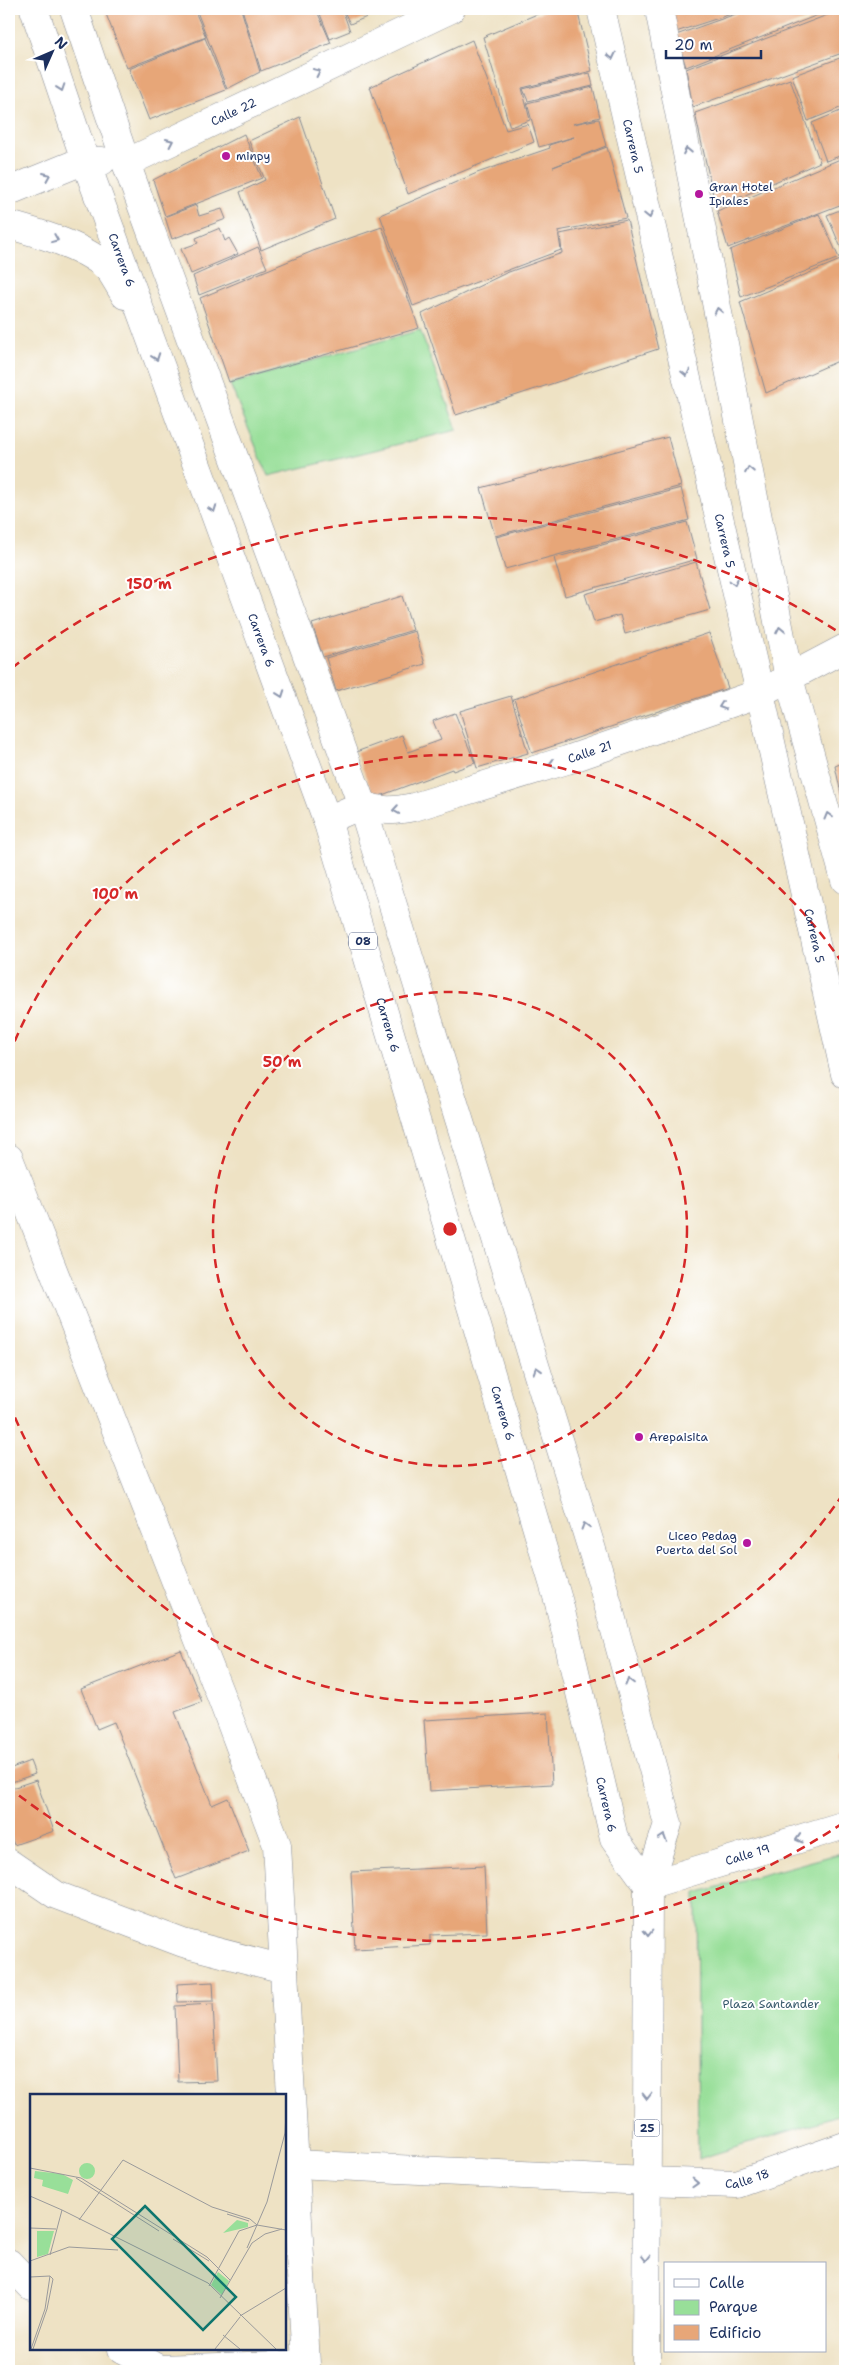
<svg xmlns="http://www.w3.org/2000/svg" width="854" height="2380" viewBox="0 0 854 2380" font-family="'Shantell Sans',sans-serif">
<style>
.green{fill:#98df99;stroke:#5a877c}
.building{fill:#e7a678}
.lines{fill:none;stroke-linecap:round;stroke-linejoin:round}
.minor-casing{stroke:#848891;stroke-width:29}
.major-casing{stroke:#848891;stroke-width:29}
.minor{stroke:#fff;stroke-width:28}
.major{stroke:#fff;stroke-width:28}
.oneway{stroke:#8d97ae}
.ring{fill:none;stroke:#d62828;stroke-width:2.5;stroke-dasharray:9 6}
.poi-dot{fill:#b5179e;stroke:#fff;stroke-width:2}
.labels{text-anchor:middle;stroke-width:4;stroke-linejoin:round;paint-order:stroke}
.shield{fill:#fff;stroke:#5f6d8e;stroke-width:1}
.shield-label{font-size:11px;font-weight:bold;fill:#1b2f5e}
.street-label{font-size:12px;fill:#1b2f5e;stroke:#fff}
.poi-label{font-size:12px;fill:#1b2f5e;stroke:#fff;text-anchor:start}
.park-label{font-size:12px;fill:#3a5b6d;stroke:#fff}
.inset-road{fill:none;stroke:#9a9a9b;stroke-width:1}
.view{fill:#0f766e;fill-opacity:0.15;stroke:#0f766e;stroke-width:2.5}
.inset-edge{fill:none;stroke:#1b2f5e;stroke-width:2.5}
.centre{fill:#d62828;stroke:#fff;stroke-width:2.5}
.ring-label{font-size:15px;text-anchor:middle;font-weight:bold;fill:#d62828;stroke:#fff;stroke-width:4;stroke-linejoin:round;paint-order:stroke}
</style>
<rect width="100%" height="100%" fill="#fff"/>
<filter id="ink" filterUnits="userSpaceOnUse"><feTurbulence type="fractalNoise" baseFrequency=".02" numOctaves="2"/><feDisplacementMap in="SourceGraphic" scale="10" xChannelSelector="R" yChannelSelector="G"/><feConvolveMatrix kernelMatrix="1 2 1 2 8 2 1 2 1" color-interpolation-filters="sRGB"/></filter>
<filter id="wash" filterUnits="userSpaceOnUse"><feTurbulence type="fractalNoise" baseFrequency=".0096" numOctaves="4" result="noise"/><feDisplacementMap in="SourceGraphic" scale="20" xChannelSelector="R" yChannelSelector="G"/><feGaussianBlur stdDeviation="1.12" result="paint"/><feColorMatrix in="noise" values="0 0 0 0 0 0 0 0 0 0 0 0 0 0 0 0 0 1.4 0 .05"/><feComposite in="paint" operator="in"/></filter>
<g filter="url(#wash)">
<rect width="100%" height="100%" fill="#eee2c4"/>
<path class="green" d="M420,330L457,430L268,476L230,384Z
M845,1852V2114L698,2159L696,1893Z"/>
<g id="blocks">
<path class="building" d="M126,9H194L206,37L127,68L106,14Z
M196,9H241L260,72L227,89Z
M242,9H316L331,43L261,71Z
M318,9H342L350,31L330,39Z
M343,9H386L350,24Z
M549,9H577L592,71L522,88L530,120L510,127L483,37Z
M671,9H732L734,13L676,32Z
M734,9H833L686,67L676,35L736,14Z
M843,9L845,16V52L693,107L686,69Z
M205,38L226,90L149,120L129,69Z
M472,40L506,130L528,124L534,142L408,194L370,87Z
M845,56V106L808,121L792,76Z
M590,73L593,86L528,101L523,89Z
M790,79L820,162L716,208L695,113Z
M593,87L600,117L573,124L599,119L606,146L553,167L607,147L626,218L558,231L561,250L413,306L380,215L477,173L550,148L549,145L574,137L539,147L527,103Z
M845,109V154L826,161L812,123Z
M300,117L335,219L261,250L240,192L265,180L249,141Z
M244,134L262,178L165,216L153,180Z
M845,157V203L728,248L717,211Z
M196,205L199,216L222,209L226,219L172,239L165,217Z
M845,208V257L827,215Z
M819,214L839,258L741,297L730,250Z
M627,220L658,349L456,415L422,314L506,273L562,253L560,234Z
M382,227L419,328L229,382L200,298L313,251Z
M220,228L225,241L229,238L238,254L191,274L181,249L198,243L196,238Z
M258,247L267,268L199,295L193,276Z
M845,258V358L766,393L740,302Z
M668,437L681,486L495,536L481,488Z
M681,488L689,520L505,569L496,537Z
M687,522L697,559L565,596L554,558Z
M696,562L710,610L625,634L620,615L594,622L585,594Z
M402,596L413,630L323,657L312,624Z
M415,631L425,664L336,691L326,658Z
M709,633L728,688L532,753L514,699Z
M511,696L528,753L477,768L460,711Z
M455,713L475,763L453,771L452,769L374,798L356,752L402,735L408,752L441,740L433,721Z
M845,762V807H844L835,766Z
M181,1650L202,1702L175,1712L212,1805L228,1798L249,1851L176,1879L114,1722L97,1729L81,1689Z
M548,1713L552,1784L429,1791L424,1720Z
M845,1750V1767L840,1752Z
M30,1761L35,1774L9,1783V1769Z
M36,1780L54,1831L14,1845L9,1831V1789Z
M484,1866L487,1933L430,1935V1945L355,1949L351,1872Z
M213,1982L214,2001L178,2002L177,1984Z
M213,2004L217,2081L178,2082L175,2006Z"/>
</g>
</g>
<g filter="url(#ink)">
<use href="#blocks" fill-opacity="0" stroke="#848891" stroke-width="1"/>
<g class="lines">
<g class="minor-casing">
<g id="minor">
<path id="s1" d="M601,9L760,693L845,1074"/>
<path d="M659,9L789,678L845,880"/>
<path id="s2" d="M126,163L451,9"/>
<path id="s3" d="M327,820L362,805C382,812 394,811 414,807L567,760L760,693L845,648"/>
<path d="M9,1158L220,1694L277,1845L306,2364L159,2369L122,2349"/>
<path d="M9,1863L56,1895L183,1943L284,1969"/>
<path d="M295,2164L646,2181"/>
<path d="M9,2263L31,2286"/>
</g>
</g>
<g class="major-casing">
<g id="major">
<path id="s4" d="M34,9L85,160L327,820L559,1603L614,1838L648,1885"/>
<path d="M74,9L126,163L362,805L601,1579L668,1824L648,1885L646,2371"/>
<path d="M9,191L85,160L102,161"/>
<path d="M9,225C38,233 92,248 111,272C116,279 120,288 125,295"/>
<path id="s5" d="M648,1885L845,1825"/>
<path id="s6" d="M646,2181L737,2184L845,2146"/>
</g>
</g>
<use href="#minor" class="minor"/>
<use href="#major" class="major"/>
</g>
<defs><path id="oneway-chevron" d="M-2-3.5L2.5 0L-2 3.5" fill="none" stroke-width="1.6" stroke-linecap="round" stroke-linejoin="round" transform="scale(1.25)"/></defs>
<g class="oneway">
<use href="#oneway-chevron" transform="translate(612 56) rotate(77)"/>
<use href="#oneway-chevron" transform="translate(317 72) rotate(-25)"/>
<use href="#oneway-chevron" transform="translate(61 88) rotate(71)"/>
<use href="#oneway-chevron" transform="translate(170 142) rotate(-25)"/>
<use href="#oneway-chevron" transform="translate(687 151) rotate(-101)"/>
<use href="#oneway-chevron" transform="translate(47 176) rotate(-23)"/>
<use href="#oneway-chevron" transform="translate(649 215) rotate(77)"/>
<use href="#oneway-chevron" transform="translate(55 239) rotate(22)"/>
<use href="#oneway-chevron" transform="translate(718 311) rotate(-101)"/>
<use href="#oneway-chevron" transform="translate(156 357) rotate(70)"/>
<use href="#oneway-chevron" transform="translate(686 373) rotate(77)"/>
<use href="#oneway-chevron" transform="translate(749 470) rotate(-101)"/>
<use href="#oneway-chevron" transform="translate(213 509) rotate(70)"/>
<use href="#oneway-chevron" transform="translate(734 582) rotate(77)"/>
<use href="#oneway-chevron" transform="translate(780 630) rotate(-101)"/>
<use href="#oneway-chevron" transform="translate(281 694) rotate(70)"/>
<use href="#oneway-chevron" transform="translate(722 706) rotate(161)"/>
<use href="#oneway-chevron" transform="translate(552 764) rotate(163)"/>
<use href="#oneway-chevron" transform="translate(396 810) rotate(171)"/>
<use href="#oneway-chevron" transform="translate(828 816) rotate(-105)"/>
<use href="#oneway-chevron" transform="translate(537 1370) rotate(-107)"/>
<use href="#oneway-chevron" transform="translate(585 1526) rotate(-107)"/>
<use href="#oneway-chevron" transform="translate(629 1682) rotate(-105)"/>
<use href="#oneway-chevron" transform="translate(663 1838) rotate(-72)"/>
<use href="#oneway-chevron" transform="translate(799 1839) rotate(163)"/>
<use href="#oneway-chevron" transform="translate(648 1933) rotate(90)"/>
<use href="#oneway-chevron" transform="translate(647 2096) rotate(90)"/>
<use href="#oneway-chevron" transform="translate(695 2183) rotate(2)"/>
<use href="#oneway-chevron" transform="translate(646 2258) rotate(90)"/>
</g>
</g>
<g class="ring">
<circle cx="450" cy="1229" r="237"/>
<path d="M843 1494A474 474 0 0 1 9 1403M9 1055A474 474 0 0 1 843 964"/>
<path d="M843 1823A712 712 0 0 1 12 1790M12 668A712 712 0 0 1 843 635"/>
</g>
<g class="poi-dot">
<circle cx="226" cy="156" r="5"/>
<circle cx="699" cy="194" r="5"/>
<circle cx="639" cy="1437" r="5"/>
<circle cx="747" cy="1543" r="5"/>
</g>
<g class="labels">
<g class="shield">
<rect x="349" y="932.5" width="28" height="17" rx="4"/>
<rect x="634.5" y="2119.5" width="25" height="17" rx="4"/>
</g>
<g class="shield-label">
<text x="363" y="945">08</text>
<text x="647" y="2132">25</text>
</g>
<g class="street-label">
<text dy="4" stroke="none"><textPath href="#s2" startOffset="119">Calle 22</textPath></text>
<text dy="4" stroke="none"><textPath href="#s1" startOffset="141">Carrera 5</textPath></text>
<text dy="4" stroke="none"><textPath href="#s4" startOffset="266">Carrera 6</textPath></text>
<text dy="4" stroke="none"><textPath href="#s1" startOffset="546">Carrera 5</textPath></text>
<text dy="4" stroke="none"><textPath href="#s4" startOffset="671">Carrera 6</textPath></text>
<text dy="4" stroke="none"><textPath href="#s3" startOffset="275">Calle 21</textPath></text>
<text dy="4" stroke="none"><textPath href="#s1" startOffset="951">Carrera 5</textPath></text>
<text dy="4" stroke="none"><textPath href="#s4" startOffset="1076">Carrera 6</textPath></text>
<text dy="4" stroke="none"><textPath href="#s4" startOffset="1481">Carrera 6</textPath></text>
<text dy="4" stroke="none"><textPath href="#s4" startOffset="1886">Carrera 6</textPath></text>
<text dy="4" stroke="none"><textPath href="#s5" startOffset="104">Calle 19</textPath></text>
<text dy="4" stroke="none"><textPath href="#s6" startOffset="102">Calle 18</textPath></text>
</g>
<g class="poi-label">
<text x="236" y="160">minpy</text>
<text x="709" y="191">Gran Hotel<tspan x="709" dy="14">Ipiales</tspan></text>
<text x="649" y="1441">Arepaisita</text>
<text x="737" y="1540" text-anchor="end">Liceo Pedag<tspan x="737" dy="14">Puerta del Sol</tspan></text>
</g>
<g class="park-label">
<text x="771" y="2008">Plaza Santander</text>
</g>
</g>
<g transform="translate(30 2094)">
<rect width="256" height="256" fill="#eee2c4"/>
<path d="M49 77a8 8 0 1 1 16 0a8 8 0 1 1-16 0ZM5,77L32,80L43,86L38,100L12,92L13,86L4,84ZM207,126L218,129V133L193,139ZM7,137H24L18,160L7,163ZM188,178L199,187L192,201L181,191Z" fill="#98df99"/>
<path class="inset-road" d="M93,66L182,113L220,125L227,131L217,154M0,74L51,84L177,163L200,186M46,84L129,137M0,102L32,116M197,120L219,127M49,126L93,66M227,131L237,108L255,39L256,18M227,131L256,136M0,134L26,135M143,145L179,167M20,161L32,116L178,189L246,255M0,167L39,153L88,156M0,183L20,182M179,192L209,137L227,131M190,204L222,149L235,140L252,135M210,222L256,194M193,241L210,255M1,255L15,215L20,182M3,255L17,215L23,185L20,182M185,255L210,223"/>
<path class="view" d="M115,112L206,203L173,236L82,145Z"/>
<rect width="256" height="256" class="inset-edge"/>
</g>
<circle cx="450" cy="1229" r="8" class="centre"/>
<g class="ring-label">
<text x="149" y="589">150 m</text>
<text x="115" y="899">100 m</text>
<text x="282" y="1067">50 m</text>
</g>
<rect width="854" height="2380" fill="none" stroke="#fff" stroke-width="30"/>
<rect x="664" y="2262" width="162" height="90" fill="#ffffff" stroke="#a4acbf"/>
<rect x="674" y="2279" width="25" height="8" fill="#ffffff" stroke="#a4acbf"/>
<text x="709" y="2288" font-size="15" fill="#1b2f5e">Calle</text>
<rect x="674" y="2300" width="25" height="15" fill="#98df99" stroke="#a4acbf"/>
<text x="709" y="2312" font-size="15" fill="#1b2f5e">Parque</text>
<rect x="674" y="2325" width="25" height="15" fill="#e7a678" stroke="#a4acbf"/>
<text x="709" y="2338" font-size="15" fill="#1b2f5e">Edificio</text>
<g transform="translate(52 52) rotate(45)" stroke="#ffffff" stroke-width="4" paint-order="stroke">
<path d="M0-4L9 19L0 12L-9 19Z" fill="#1b2f5e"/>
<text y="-8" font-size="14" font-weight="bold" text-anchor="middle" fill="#1b2f5e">N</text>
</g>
<path d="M666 50v8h95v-8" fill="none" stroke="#1b2f5e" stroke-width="2.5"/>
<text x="674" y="50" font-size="15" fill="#1b2f5e" stroke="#ffffff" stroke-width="4" paint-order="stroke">20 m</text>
</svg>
